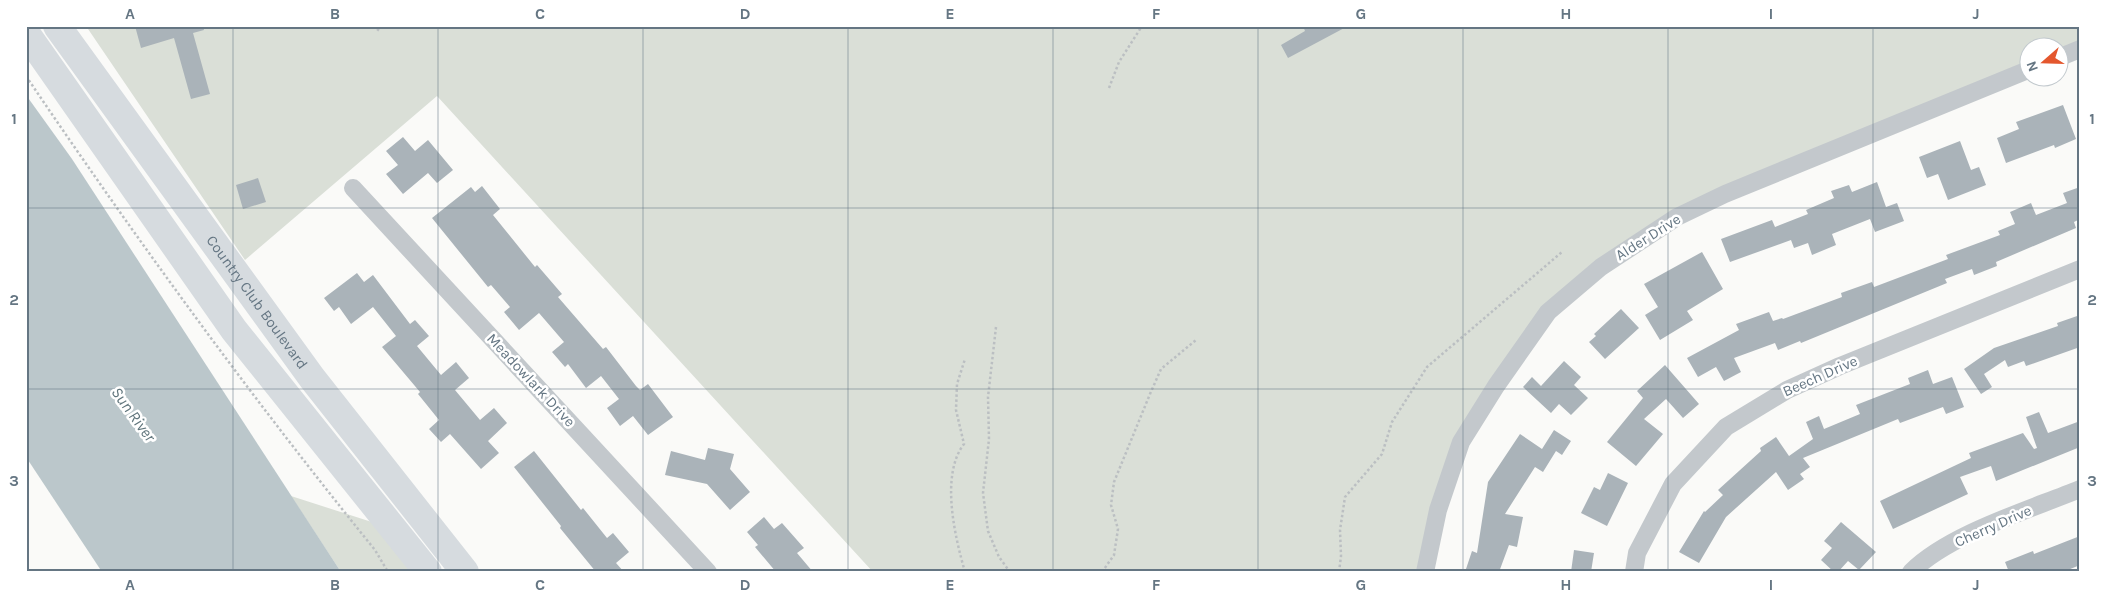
<svg xmlns="http://www.w3.org/2000/svg" width="2106" height="598" viewBox="0 0 2106 598" font-family="Karla,sans-serif">
<style>
.green{fill:#dadfd7}
.water{fill:#bbc7cb}
.building{fill:#aab3b9}
.lines{fill:none;stroke-linecap:round;stroke-linejoin:round}
.path{stroke:#bbbfc2;stroke-width:2.5;stroke-dasharray:2.5 2.5;stroke-linecap:butt}
.street{stroke:#c3c8cc;stroke-width:18}
.highway{stroke:#d6dbdf;stroke-width:28}
.grid{fill:none;stroke:#657683;stroke-width:1;stroke-opacity:0.55}
.labels{text-anchor:middle;stroke-width:5;stroke-linejoin:round;paint-order:stroke}
.street-label{font-size:15px;fill:#657683;stroke:#fff}
.water-label{font-size:16px;font-style:italic;fill:#60757c;stroke:#fff}
.neatline{fill:none;stroke:#657683;stroke-width:2}
.grid-label{font-size:16px;text-anchor:middle;font-weight:bold;fill:#657683}
</style>
<rect width="100%" height="100%" fill="#fafaf8"/>
<path class="green" d="M86,26H2080V49L2059,58L2058,48H2028V70L1725,194L1548,312L1461,442L1425,572H873L437,96L245,260Z
M291,496L378,524L418,572H341Z"/>
<path class="water" d="M26,95L72,159L341,572H102L26,457Z"/>
<path class="building" d="M135,26H203L204,30L193,33L210,94L191,99L174,38L141,48Z
M1303,26H1348L1288,58L1281,45L1305,31Z
M2063,105L2076,139L2055,148L2054,145L2006,163L1997,138L2019,129L2016,122Z
M403,137L415,151L428,140L453,170L437,183L428,173L403,194L386,174L398,165L386,151Z
M1960,141L1971,170L1979,167L1986,185L1948,200L1938,174L1927,178L1919,157Z
M258,178L266,202L243,209L236,185Z
M1877,182L1886,207L1897,203L1904,221L1875,232L1870,219L1832,234L1836,245L1812,255L1808,243L1794,248L1791,240L1730,262L1721,239L1772,220L1775,227L1808,214L1806,210L1834,198L1831,191L1849,185L1852,192Z
M482,186L500,209L493,215L535,267L537,265L562,294L558,297L603,349L606,347L636,386L640,390L648,384L673,417L648,435L633,416L620,426L607,408L619,399L601,376L586,388L568,364L565,367L552,352L564,342L539,313L519,330L504,312L510,307L491,285L488,287L432,218L471,187L475,192Z
M2080,187V219L2074,222L2076,228L1996,262L1997,266L1974,275L1972,269L1945,279L1947,283L1801,343L1800,341L1778,350L1775,343L1734,358L1741,372L1724,381L1716,367L1698,377L1687,358L1739,330L1736,324L1769,312L1773,321L1782,318L1783,319L1842,297L1841,293L1872,282L1874,287L1948,259L1946,255L2000,235L1998,231L2015,224L2010,212L2031,203L2036,215L2067,203L2063,193Z
M1702,252L1723,289L1687,311L1693,320L1660,340L1645,315L1658,307L1644,284Z
M357,273L364,282L373,275L410,324L415,320L429,336L417,346L441,375L456,362L469,378L455,390L480,420L494,408L507,423L488,441L499,453L481,469L450,434L441,442L429,429L439,420L418,394L420,392L382,347L396,336L373,307L351,324L339,307L334,311L324,298Z
M1621,309L1639,328L1605,359L1589,342L1596,336L1594,334Z
M2080,315V347L2026,366L2024,361L2008,367L2005,360L1984,374L1992,387L1981,394L1964,369L1994,348L2058,326L2057,323Z
M1564,361L1581,377L1574,385L1588,398L1571,415L1559,404L1551,413L1523,387L1532,377L1541,386Z
M1665,365L1699,404L1683,418L1666,399L1644,419L1663,434L1636,466L1607,442L1643,398L1637,391Z
M1928,370L1933,384L1952,377L1964,407L1946,414L1943,407L1900,423L1898,419L1803,458L1810,467L1800,474L1804,479L1788,490L1776,472L1726,517L1699,563L1679,552L1704,511L1705,512L1723,495L1718,490L1761,451L1760,448L1776,437L1789,456L1813,439L1806,422L1819,416L1824,429L1860,414L1856,405L1910,384L1908,378Z
M2039,412L2048,433L2080,421V447L1996,481L1991,466L1960,477L1968,494L1893,529L1880,501L1971,458L1969,453L2023,433L2034,449L2037,448L2026,417Z
M1554,430L1571,441L1562,455L1556,451L1543,472L1535,467L1505,514L1523,517L1517,547L1509,545L1499,572H1472L1466,569L1472,551L1477,553L1488,482L1520,434L1542,449Z
M708,448L734,454L730,469L750,492L730,510L707,484L665,475L671,451L705,460Z
M534,451L581,510L583,508L607,538L613,533L629,552L616,563L624,572H596L560,528L561,526L514,467Z
M1608,473L1628,483L1607,526L1581,513L1594,487L1600,490Z
M764,517L774,529L782,523L804,548L797,553L813,572H776L755,547L758,545L747,532Z
M1841,522L1876,552L1859,570L1848,561L1838,572H1834L1821,560L1832,548L1824,541Z
M2080,536V565L2063,572H2009L2005,562L2033,551L2034,554Z
M1574,550L1594,553L1591,572H1571Z"/>
<g class="lines">
<path class="path" d="M373,26L381,32
M26,76C136,239 251,397 375,550L388,572
M1109,88L1119,62L1142,26
M996,327L988,397L989,439L983,493L988,531L999,557L1010,572
M965,572C955,537 940,475 964,444L956,410L957,384L965,359
M1102,572L1114,555L1118,529L1111,505L1114,482L1150,394L1161,369L1196,340
M1339,572L1341,556L1340,530L1345,497L1382,454L1392,422L1427,367L1562,252"/>
<path class="street" d="M2058,58L2080,49
M353,188L708,572
M1425,572L1438,510L1461,442L1496,386L1548,312L1601,267L1677,217L1725,194L2028,70
M1634,572L1637,553L1673,484L1726,427L1787,390L1840,366L2080,269
M1911,572C1949,534 2029,510 2080,489"/>
<g class="highway">
<path id="s1" d="M57,26L312,378L465,572"/>
<path d="M26,33L234,330L428,572"/>
</g>
</g>
<path class="grid" d="M233,26V572M438,26V572M643,26V572M848,26V572M1053,26V572M1258,26V572M1463,26V572M1668,26V572M1873,26V572M26,208H2080M26,389H2080"/>
<g class="labels">
<g class="street-label">
<text transform="translate(1648 237) rotate(-32)" y="5">Alder Drive</text>
<text dy="5" stroke="none"><textPath href="#s1" startOffset="341">Country Club Boulevard</textPath></text>
<text transform="translate(1820 376) rotate(-24)" y="5">Beech Drive</text>
<text transform="translate(531 380) rotate(47)" y="5">Meadowlark Drive</text>
<text transform="translate(1993 526) rotate(-24)" y="5">Cherry Drive</text>
</g>
<g class="water-label">
<text transform="translate(134 414) rotate(54)" y="6">Sun River</text>
</g>
</g>
<rect width="2106" height="598" fill="none" stroke="#ffffff" stroke-width="55"/>
<g transform="translate(2044 62) rotate(250)"><circle r="24" fill="#ffffff" stroke="#c1c8cd"/>
<path d="M0-4L9 19L0 12L-9 19Z" fill="#e4572e"/>
<text y="-8" font-size="14" font-weight="bold" text-anchor="middle" fill="#657683">N</text>
</g>
<rect x="28" y="28" width="2050" height="542" class="neatline"/>
<g class="grid-label">
<text x="130" y="19">A</text>
<text x="335" y="19">B</text>
<text x="540" y="19">C</text>
<text x="745" y="19">D</text>
<text x="950" y="19">E</text>
<text x="1156" y="19">F</text>
<text x="1361" y="19">G</text>
<text x="1566" y="19">H</text>
<text x="1771" y="19">I</text>
<text x="1976" y="19">J</text>
<text x="14" y="124">1</text>
<text x="2092" y="124">1</text>
<text x="14" y="305">2</text>
<text x="2092" y="305">2</text>
<text x="14" y="486">3</text>
<text x="2092" y="486">3</text>
<text x="130" y="590">A</text>
<text x="335" y="590">B</text>
<text x="540" y="590">C</text>
<text x="745" y="590">D</text>
<text x="950" y="590">E</text>
<text x="1156" y="590">F</text>
<text x="1361" y="590">G</text>
<text x="1566" y="590">H</text>
<text x="1771" y="590">I</text>
<text x="1976" y="590">J</text>
</g>
</svg>
